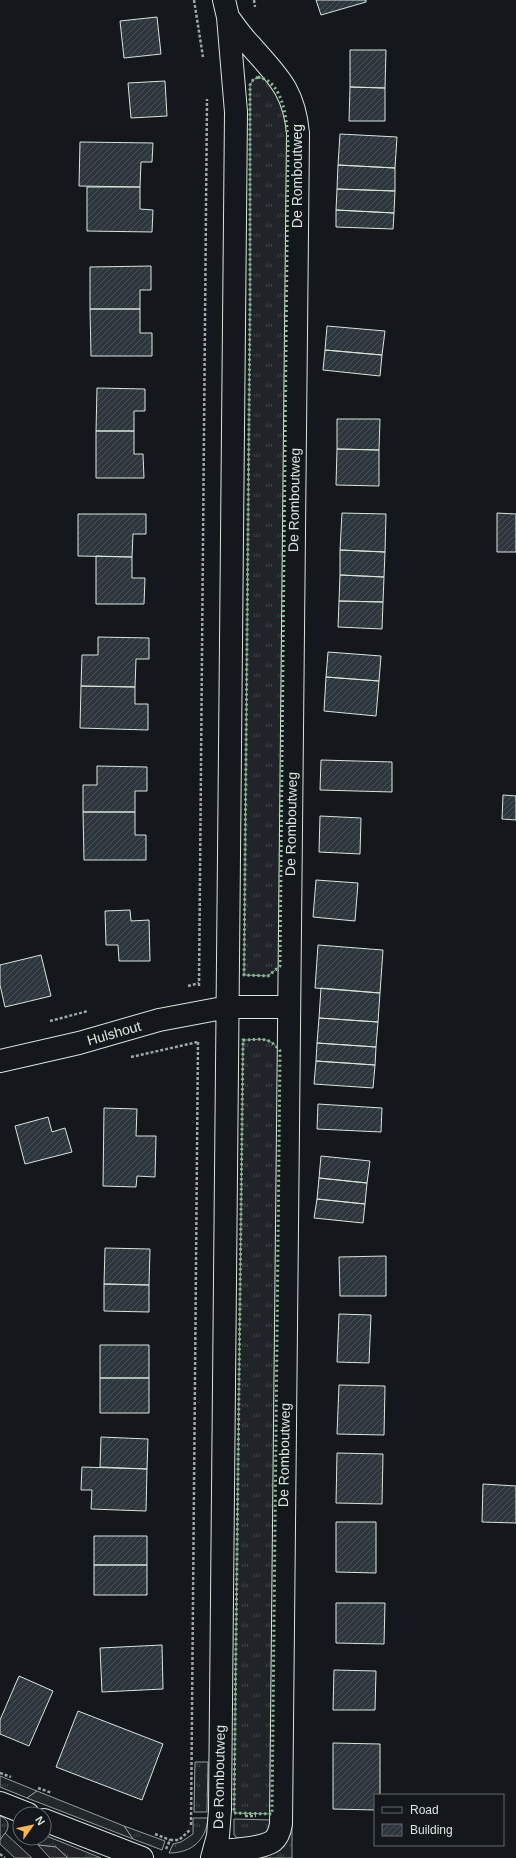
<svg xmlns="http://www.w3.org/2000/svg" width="516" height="1858" viewBox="0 0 516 1858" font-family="Helvetica,sans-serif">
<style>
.grass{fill:url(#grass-tufts);stroke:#939e99}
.parking{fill:#24282b;stroke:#939e99}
.building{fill:url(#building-hatch);stroke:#d8e6dc}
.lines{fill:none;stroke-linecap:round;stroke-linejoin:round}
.minor-casing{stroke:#d8e6dc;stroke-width:24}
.path{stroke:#9da8a2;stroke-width:2.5;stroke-dasharray:3 2;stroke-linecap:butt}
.minor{stroke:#14181c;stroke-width:22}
.hedge{stroke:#8ac095;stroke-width:3;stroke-dasharray:2 3;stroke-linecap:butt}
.labels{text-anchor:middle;stroke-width:3;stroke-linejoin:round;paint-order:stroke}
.street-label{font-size:14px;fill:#d8e6dc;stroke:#14181c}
</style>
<defs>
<pattern id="grass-tufts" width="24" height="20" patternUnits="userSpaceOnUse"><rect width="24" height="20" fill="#202428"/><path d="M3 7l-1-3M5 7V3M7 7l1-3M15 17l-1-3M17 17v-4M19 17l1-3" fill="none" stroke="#404447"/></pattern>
<pattern id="building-hatch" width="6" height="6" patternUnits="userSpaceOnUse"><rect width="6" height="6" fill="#2c363c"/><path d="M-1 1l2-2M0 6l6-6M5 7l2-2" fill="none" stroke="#4a5358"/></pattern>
</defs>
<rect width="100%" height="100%" fill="#14181c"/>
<path class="grass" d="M258,77L270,81L285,111L288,145L280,966L268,976L244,975L250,304V85L253,80Z
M243,1040C261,1040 268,1035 280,1051L272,1814L234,1813Z
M195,1762H208L207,1812H194Z
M0,1776L37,1791L27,1798L0,1787Z
M0,1816C14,1822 7,1832 0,1840Z
M193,1818H208C206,1841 191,1853 169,1853L173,1844L181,1842L193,1834Z
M234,1819L272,1820L268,1832C260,1836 241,1844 234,1835Z
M292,1821V1858H243L288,1822Z
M124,1826L165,1841L162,1850L133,1839Z
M44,1835L101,1858H68L56,1847L38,1845L36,1840L37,1838H44Z"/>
<path class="parking" d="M37,1791L124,1826L133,1839L27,1798Z
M5,1833L32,1858H15L0,1844V1840Z
M38,1845L56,1847L68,1858H50Z"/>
<path class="building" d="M316,0H366V2L321,15Z
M157,17L161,54L124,58L120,21Z
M350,50H386L385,88L350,87Z
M165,81L167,116L131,118L128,83Z
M350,87L385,88V121H349Z
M340,134L397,137L395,168L338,165Z
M80,142L153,143L152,162H141L140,187L79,186Z
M338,165L395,168V191L337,189Z
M87,187H140V209L153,210L152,232L87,231Z
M337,189L395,191L394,213L336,210Z
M336,210L394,213L393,229L336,227Z
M151,266V290H140V309H90V267Z
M90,309H140V333H152V356H91Z
M327,326L385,331L382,355L325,350Z
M325,350L382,355L380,376L323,370Z
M97,388L145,389V411H134V431H96Z
M337,419H380L379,450L337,449Z
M96,431H134V454H143L144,478H96Z
M337,449L379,450V486L336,485Z
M342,513L386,514L385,552L340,550Z
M497,513L516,514V552H497Z
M78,514H146V534H133L132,557L78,556Z
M340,550L385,552L384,577L340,575Z
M96,556L132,557V578H145L144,604H96Z
M340,575L384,577L383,602L339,601Z
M339,601L383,602L382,629L338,627Z
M98,637L149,638V659H136L135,687L81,686L82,655H98Z
M328,652L381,656L379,681L326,677Z
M326,677L379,681L376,716L324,711Z
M81,686L135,687V704H148V730L80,728Z
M321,760L392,762V792L320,790Z
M97,766L147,767V791H135V812H83V785H97Z
M503,795L516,796V820L502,819Z
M83,812H135V835H146V860H84Z
M320,816L361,818L360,854L319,852Z
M316,880L358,883L355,921L313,917Z
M130,910L131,921L149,920L150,961H119L118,945H106L105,911Z
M318,945L383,950L380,993L315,988Z
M41,955L51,996L5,1007L0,985V965Z
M321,988L380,993L378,1022L319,1018Z
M319,1018L378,1022L376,1047L317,1043Z
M317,1043L376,1047L375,1065L316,1061Z
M316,1061L375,1065L373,1088L314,1084Z
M318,1104L382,1108L381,1132L317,1129Z
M104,1108L137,1109L136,1136H156L155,1177L137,1176L136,1187L103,1186Z
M48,1117L52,1132L65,1128L72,1152L25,1164L15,1126Z
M321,1156L370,1161L367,1183L319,1178Z
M319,1178L367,1183L365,1204L317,1199Z
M317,1199L365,1204L363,1223L314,1218Z
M105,1248L150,1249L149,1285L104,1284Z
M386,1256V1296H340L339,1257Z
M104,1284L149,1285V1312L104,1311Z
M339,1314L371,1315L369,1363L337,1362Z
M100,1345H149V1378H100Z
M100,1378H149V1413H100Z
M339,1385L385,1386L384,1435L337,1434Z
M101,1437L148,1439L147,1469L100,1467Z
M337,1453L383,1454L382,1504L336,1503Z
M82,1467L147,1469L146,1511L91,1509L92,1490H81Z
M483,1484L516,1486V1523L482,1522Z
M336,1522H376V1573L336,1572Z
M94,1536H147V1565H94Z
M94,1565H147V1595H94Z
M336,1603H385L384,1644L336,1643Z
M162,1645L163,1689L102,1692L100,1648Z
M334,1670L376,1671L375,1710H333Z
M19,1676L53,1691L29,1746L0,1734V1720Z
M78,1711L163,1744L142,1800L56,1767Z
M333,1743L380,1744V1795H375V1810L333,1809Z"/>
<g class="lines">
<g class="minor-casing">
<path id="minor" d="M0,1061L79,1043L159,1020L228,1007H289
M0,1803L28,1814
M44,1820L142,1858
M214,1851C230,1850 259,1850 273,1841C278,1837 280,1830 281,1824L298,133C294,90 278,77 251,46C242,37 235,27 228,17
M212,1858L218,1836L220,1810L236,112L228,17L224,0"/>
</g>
<path class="path" d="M194,0L203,57
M254,0L255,7
M188,986L199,983
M199,986L207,99
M50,1021L88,1011
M131,1057L198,1042
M0,1773L11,1777
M38,1788L52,1793
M245,1816H256
M191,1825L198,1040
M155,1834L170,1840
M166,1849L170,1840H179L191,1829
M0,1854L5,1858"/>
<use href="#minor" class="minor"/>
<path class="hedge" d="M258,77C285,82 287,123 288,145L280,966L268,976L244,975L250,304V85L253,80Z
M243,1040C261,1040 268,1035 280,1051L272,1814L234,1813Z"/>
</g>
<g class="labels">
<g class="street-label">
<text transform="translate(297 176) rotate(-90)" y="5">De Romboutweg</text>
<text transform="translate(294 500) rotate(-89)" y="5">De Romboutweg</text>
<text transform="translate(291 824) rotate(-89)" y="5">De Romboutweg</text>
<text transform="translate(114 1033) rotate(-16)" y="5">Hulshout</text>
<text transform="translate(284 1455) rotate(-89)" y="5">De Romboutweg</text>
<text transform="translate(219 1777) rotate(-89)" y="5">De Romboutweg</text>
</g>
</g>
<rect x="374" y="1794" width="130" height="52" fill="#14181c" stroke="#626a69"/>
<rect x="382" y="1807" width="20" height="6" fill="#14181c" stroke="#626a69"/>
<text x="410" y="1814" font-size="12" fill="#d8e6dc">Road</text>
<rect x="382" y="1824" width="20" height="12" fill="url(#building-hatch)" stroke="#626a69"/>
<text x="410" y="1834" font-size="12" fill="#d8e6dc">Building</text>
<g transform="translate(32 1826) rotate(57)"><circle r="19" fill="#14181c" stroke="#626a69"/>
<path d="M0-3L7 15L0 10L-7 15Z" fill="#ffb74d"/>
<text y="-6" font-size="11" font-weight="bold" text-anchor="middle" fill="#d8e6dc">N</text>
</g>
</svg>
